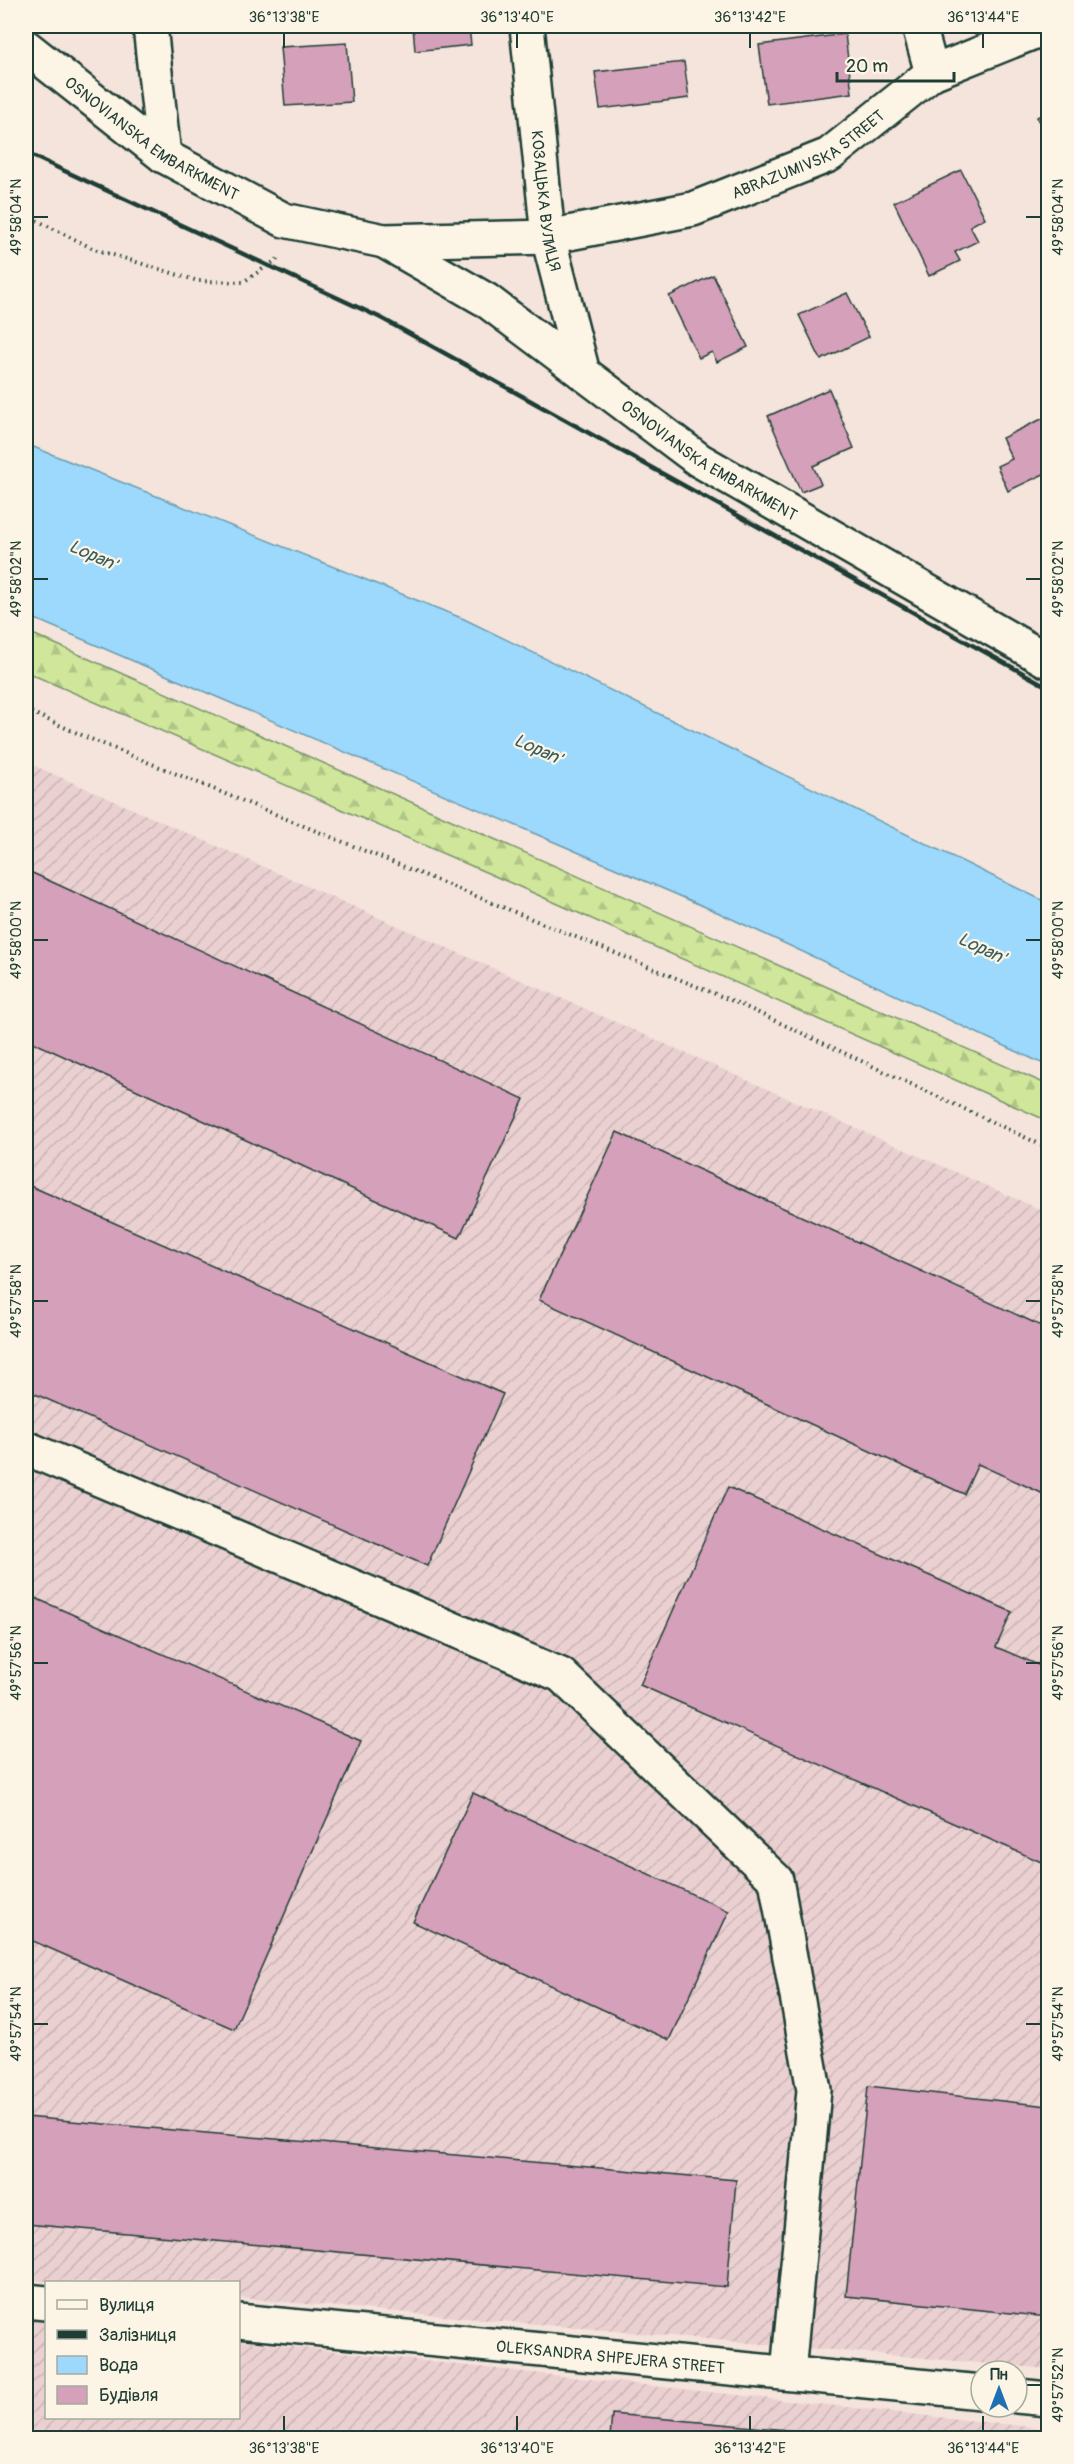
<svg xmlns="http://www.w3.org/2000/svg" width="1074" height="2464" viewBox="0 0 1074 2464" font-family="Pangolin,sans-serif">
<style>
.industrial{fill:url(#industrial-furrows)}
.forest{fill:url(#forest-firs);stroke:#779268;stroke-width:1.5}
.water{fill:#9cd9fd;stroke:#6a9bad;stroke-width:1.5}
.building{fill:#d5a0b9;stroke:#1f3d34;stroke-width:1.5}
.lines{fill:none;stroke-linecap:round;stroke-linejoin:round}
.minor-casing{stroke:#1f3d34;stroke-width:38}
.path{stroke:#1f3d34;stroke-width:4;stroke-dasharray:1.5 4.5;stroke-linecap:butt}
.minor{stroke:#fcf5e5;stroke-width:33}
.rail{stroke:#1f3d34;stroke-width:4.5}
.ticks{fill:none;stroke:#1f3d34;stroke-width:2}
.labels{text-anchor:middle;stroke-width:4.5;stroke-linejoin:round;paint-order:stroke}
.street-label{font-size:16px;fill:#1f3d34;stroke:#fcf5e5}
.water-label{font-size:18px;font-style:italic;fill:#385c5c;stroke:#fcf5e5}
.neatline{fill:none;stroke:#1f3d34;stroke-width:2}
.ticks-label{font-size:15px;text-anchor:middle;fill:#1f3d34}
</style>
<defs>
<pattern id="industrial-furrows" width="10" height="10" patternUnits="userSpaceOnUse" patternTransform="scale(1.5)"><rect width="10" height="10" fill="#ebd0d2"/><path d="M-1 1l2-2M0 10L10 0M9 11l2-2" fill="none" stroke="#c9b4b5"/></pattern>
<pattern id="forest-firs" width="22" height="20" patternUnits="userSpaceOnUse" patternTransform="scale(1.5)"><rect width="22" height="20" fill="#cfe69b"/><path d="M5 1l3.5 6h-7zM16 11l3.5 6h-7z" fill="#b1c686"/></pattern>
</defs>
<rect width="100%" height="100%" fill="#f4e4dc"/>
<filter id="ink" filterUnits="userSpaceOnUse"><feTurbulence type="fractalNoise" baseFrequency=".0167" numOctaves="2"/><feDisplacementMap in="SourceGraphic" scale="12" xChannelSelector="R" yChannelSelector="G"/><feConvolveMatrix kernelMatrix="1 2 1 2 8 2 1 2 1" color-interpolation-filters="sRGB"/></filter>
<g filter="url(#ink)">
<path class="industrial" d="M26,762L1048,1213V2369L239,2298L238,2282H58L26,2280Z
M26,2318L46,2320V2418H238L239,2341L1048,2429V2438H26Z"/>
<path class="forest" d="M26,631L1048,1085V1121L513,884L26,672Z"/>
<path class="water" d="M26,444L464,619L1048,903V1066L717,912L26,615Z"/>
<path class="building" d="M413,26H469L471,45L415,51Z
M845,34L852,93L767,104L759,45Z
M347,43L352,102L285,106L280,47Z
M684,62L689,98L600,109L595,72Z
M1048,111V141L1037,117Z
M961,170L985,218L970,226L978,241L955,252L960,261L929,276L894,202Z
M713,275L748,347L717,362L712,352L699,358L669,296Z
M847,293L869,337L821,360L799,315Z
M829,389L854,448L813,466L821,484L801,492L768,416Z
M1048,416V472L1008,491L997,466L1012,459L1002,438Z
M26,870L524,1099L459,1238L26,1039Z
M617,1132L1048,1329V1496L978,1464L964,1494L539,1300Z
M26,1184L503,1394L427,1566L26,1390Z
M728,1487L1012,1612L996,1647L1048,1669V1865L640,1685Z
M26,1594L361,1741L234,2029L26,1938Z
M473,1793L729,1911L669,2040L413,1922Z
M868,2086L1048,2106V2317L846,2296Z
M26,2117L736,2180L727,2287L26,2224Z
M612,2414L830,2434L829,2438H610Z
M312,2434L366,2438H312Z"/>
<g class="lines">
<g class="minor-casing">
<g id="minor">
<path d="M150,26L164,156"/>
<path id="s1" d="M527,26L548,237L583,373"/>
<path d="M919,26L932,73"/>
<path id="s2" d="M26,47L164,156L284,220L384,241L548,237L693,209L829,155L932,73L1039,30L1048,29"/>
<path id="s3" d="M384,241L486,300L699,460L1048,661"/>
<path d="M26,1448L561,1675L776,1880L814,2090L788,2373"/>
<path d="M26,2301L46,2303"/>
<path id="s4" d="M238,2321L981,2392"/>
<path d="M1017,2396L1048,2399"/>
</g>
</g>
<path class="path" d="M26,215L94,249L198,281L243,282L281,257
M26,710L86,737L735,1002L1048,1148"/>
<use href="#minor" class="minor"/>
<path class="rail" d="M26,153L381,318L1048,687"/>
</g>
</g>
<path class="ticks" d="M284,33V48M517,33V48M750,33V48M983,33V48M33,217H48M1026,217H1041M33,579H48M1026,579H1041M33,940H48M1026,940H1041M33,1301H48M1026,1301H1041M33,1663H48M1026,1663H1041M33,2024H48M1026,2024H1041M1026,2385H1041M284,2416V2431M517,2416V2431M750,2416V2431M983,2416V2431"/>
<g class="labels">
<g class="street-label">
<text dy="6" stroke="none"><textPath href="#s2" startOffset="156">OSNOVIANSKA EMBARKMENT</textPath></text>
<text dy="6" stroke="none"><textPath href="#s2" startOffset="854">ABRAZUMIVSKA STREET</textPath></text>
<text dy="6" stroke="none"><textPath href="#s1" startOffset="176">КОЗАЦЬКА ВУЛИЦЯ</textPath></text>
<text dy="6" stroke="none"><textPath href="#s3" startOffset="393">OSNOVIANSKA EMBARKMENT</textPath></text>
<text dy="6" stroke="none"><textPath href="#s4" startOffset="374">OLEKSANDRA SHPEJERA STREET</textPath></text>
</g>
<g class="water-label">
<text transform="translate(93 555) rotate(24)" y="6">Lopan'</text>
<text transform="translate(538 749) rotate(24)" y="6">Lopan'</text>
<text transform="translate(982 948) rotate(25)" y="6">Lopan'</text>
</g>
</g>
<rect width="1074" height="2464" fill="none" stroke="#fcf5e5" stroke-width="66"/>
<rect x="45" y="2281" width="195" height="138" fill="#fcf5e5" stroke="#a4ab9e" stroke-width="1.5"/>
<rect x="57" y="2300" width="30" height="9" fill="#fcf5e5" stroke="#a4ab9e" stroke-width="1.5"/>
<text x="99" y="2311" font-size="18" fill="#1f3d34">Вулиця</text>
<rect x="57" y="2330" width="30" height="9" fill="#1f3d34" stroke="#a4ab9e" stroke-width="1.5"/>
<text x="99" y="2341" font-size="18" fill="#1f3d34">Залізниця</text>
<rect x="57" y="2356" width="30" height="18" fill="#9cd9fd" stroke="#a4ab9e" stroke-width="1.5"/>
<text x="99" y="2371" font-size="18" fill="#1f3d34">Вода</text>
<rect x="57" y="2386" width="30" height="18" fill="#d5a0b9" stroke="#a4ab9e" stroke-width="1.5"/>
<text x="99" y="2401" font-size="18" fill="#1f3d34">Будівля</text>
<g transform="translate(999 2389)"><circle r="28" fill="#fcf5e5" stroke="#a4ab9e" stroke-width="1.5"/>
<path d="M0-4.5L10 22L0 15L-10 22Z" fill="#1f6fb2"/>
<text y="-9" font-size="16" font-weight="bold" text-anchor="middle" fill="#1f3d34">Пн</text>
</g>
<path d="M837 72v9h117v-9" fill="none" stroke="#1f3d34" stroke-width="3"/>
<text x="846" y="72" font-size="18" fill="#1f3d34" stroke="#fcf5e5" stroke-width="4.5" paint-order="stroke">20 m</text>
<rect x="33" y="33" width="1008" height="2398" class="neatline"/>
<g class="ticks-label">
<text x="284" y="22">36°13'38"E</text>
<text x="517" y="22">36°13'40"E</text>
<text x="750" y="22">36°13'42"E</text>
<text x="983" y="22">36°13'44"E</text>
<text transform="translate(16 217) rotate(-90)" y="5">49°58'04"N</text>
<text transform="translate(1058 217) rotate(-90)" y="5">49°58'04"N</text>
<text transform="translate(16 579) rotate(-90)" y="5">49°58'02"N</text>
<text transform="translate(1058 579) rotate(-90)" y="5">49°58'02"N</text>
<text transform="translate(16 940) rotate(-90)" y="5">49°58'00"N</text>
<text transform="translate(1058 940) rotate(-90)" y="5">49°58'00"N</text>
<text transform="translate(16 1301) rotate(-90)" y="5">49°57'58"N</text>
<text transform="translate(1058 1301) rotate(-90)" y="5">49°57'58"N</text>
<text transform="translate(16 1663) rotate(-90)" y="5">49°57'56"N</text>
<text transform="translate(1058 1663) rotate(-90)" y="5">49°57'56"N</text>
<text transform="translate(16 2024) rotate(-90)" y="5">49°57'54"N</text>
<text transform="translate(1058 2024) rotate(-90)" y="5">49°57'54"N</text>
<text transform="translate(1058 2385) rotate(-90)" y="5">49°57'52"N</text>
<text x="284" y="2453">36°13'38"E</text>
<text x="517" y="2453">36°13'40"E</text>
<text x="750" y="2453">36°13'42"E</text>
<text x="983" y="2453">36°13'44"E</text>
</g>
</svg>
